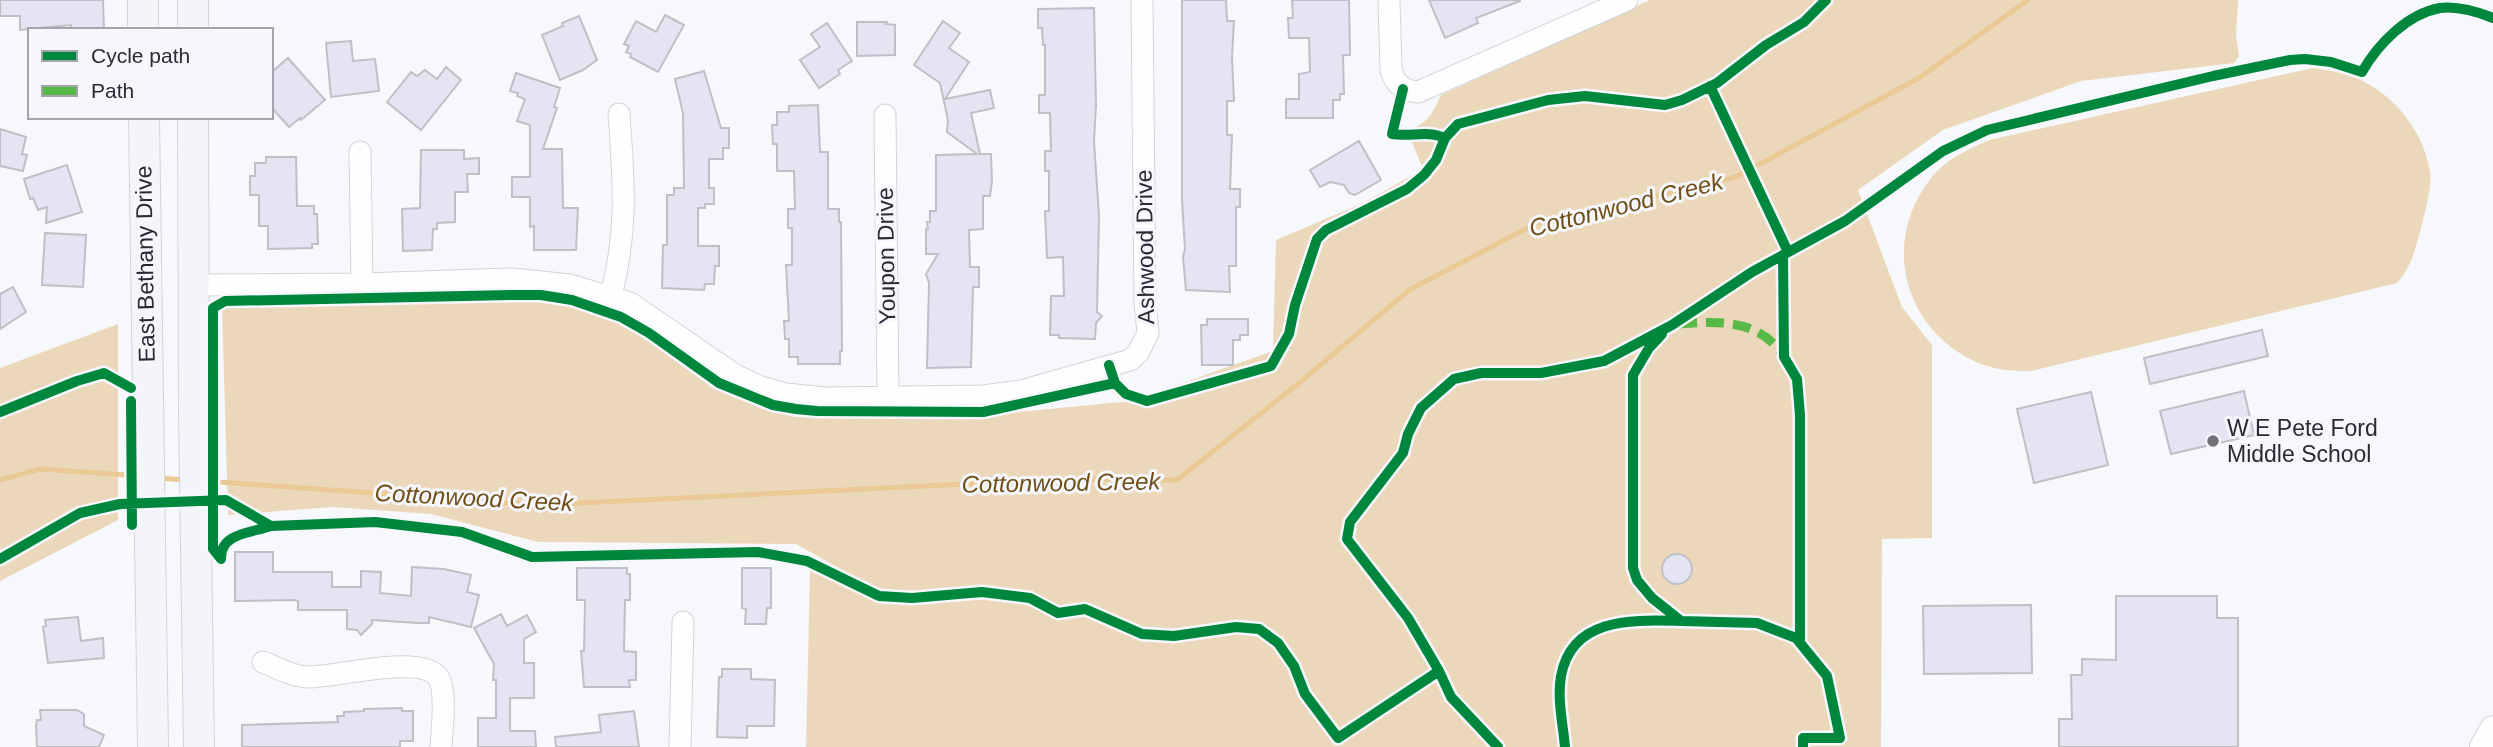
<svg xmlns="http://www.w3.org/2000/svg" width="2493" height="747" viewBox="0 0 2493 747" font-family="Arial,sans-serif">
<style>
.green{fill:#ebd8bb}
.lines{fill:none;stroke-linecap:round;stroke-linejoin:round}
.stream{stroke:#eac995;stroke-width:5}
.building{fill:#e4e4f2;stroke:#bfc0c6;stroke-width:2}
.minor-casing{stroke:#d3d4db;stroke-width:23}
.tertiary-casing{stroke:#d3d4db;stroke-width:28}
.secondary-casing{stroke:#d3d4db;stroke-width:32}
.minor{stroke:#fefefe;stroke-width:21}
.tertiary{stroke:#fefefe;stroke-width:26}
.secondary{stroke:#f4f5f8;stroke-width:30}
.quiet{stroke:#58b947;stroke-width:9;stroke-dasharray:18 9;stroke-linecap:butt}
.cycleway-casing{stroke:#f6f7fc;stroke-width:15}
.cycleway{stroke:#00873e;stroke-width:10}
.poi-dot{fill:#72727a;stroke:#f6f7fc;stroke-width:2.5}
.labels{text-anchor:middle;stroke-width:6;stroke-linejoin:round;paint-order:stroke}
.street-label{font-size:23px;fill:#2a2a34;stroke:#f6f7fc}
.poi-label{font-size:23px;fill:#2a2a34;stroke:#f6f7fc;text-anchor:start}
.water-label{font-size:24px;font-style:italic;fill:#705016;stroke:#f6f7fc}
</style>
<rect width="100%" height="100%" fill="#f7f8fb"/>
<path class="green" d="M1650,0H2238L2236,36L2239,56L2234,63L2081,81L1943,130L1858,190L1902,307L1932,345V538L1882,539L1881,747H806L810,571H844L796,544L538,542L431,514L333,507L228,515L222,307L505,300L545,301L579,308L607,317L632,329L714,389L795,417L998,414L1132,401L1273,351L1276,240L1363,203L1423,169L1407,130C1427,125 1433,113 1441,95Z
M2313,68C2323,70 2334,71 2345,74C2387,86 2423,127 2430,171C2432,188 2426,207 2422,224C2416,246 2413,265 2397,283L2031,371C2013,371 1991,370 1974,361C1902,327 1881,239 1932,177C1946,159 1969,149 1989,140Z
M118,324V520L0,581V368Z"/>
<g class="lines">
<path class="stream" d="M160,478L185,480
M0,480L40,469L140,476
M205,481L540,505L1070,479L1177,480L1304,379L1409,290L1537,223L1736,177L1919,78L2028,0"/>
</g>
<path class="building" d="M0,0H103L104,30H71V25L20,30V16H0Z
M1182,0H1226L1227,21H1234L1232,57L1234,101H1227V135H1232L1230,189H1240V207H1236V266H1229L1230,292L1186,290L1183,257L1185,249L1182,200Z
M1292,0H1349L1350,55H1343L1344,94H1340V100H1333V118H1286V99H1299V74L1310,72L1309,38H1289L1288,18H1293Z
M1429,0H1520V1L1476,18L1478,23L1445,38Z
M1094,8L1096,105L1094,141L1099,216L1097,312L1102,316L1096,323L1095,339L1059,338V335H1050L1051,296H1064L1063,257L1047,258L1045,211H1049V171H1045V151H1051L1050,113H1039V95H1045V45H1043L1042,28H1038V9Z
M665,15L684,25L658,72L630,57L631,54L626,52L629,46L624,44L636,21L656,32Z
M579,16L597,60L583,70L560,80L542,35L563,26L562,23Z
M943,21L960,33L949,48L969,62L945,99L990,90L994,108L971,113L980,154H991L992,182L990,196H983V229L969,230L970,267H979V287H973L971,367L927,368L929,283L926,274L938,254H926V229H928L927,222H930V211H936V155L977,154L947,132L948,120L940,83L914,65Z
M857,22H887L886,24L895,25V55L857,56Z
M827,23L852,61L838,70L840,74L819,88L800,60L820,47L811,34Z
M351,41L353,61L375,59L379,91L331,97L326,43Z
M288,58L325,100L301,120L300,118L289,127L271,107V73Z
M446,67L461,80L421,130L387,102L411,72L417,76L425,70L437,79Z
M704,71L721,128H729V148H723V159H709V188H714V204H705V208H698V246H719V266H715L714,284H705L704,290L662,288L663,245H667V195H674V188H684L683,113L675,79Z
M516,73L560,88L554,107L557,108L543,149H562L563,208H578L576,250H534V226L530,227V197H512V177H530V125L517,121L525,99L517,96L518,93L510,91Z
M818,105L820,152H828V209H839V222H841L842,351H840V364H798V357H789V339H785L784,321H789L786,265H792V228H788V209H795L794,171H777V144H773L772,125H777V112H789V106Z
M0,129L26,137L22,154L27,155L23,171L0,166Z
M1359,141L1381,180L1355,195L1349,193L1344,185L1330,182L1320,187L1310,170Z
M421,150H464V159L479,158V174H467L468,192H455V222L437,223V229H433L432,250L403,251L402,209L420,208Z
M266,157H296L297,206H314V214H317L318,244H312V248L268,249V226H259V195H250V176H255V163H266Z
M67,165L82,212L46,223L47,207L38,210L33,198L30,199L24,179Z
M45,233L86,235L83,287L42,285Z
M13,287L26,312L0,329V294Z
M1207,319H1248V335H1240V340H1233V365H1202L1201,325H1207Z
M2262,330L2268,356L2150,384L2144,358Z
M2244,391L2254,435L2171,454L2160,411Z
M2091,392L2108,465L2034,483L2017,409Z
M235,552H273V572H332V587H361V571L381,572L380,593L411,596L412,567L444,569L471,575L467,592L479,595L471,627L429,617V623H418L372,620V624L361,635L357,630L347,629V610H298V601L294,600L235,601Z
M1662 569a15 15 0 1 1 30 0a15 15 0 1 1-30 0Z
M577,568H627V574H630V600H625L624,651L636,652V680H629L630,687H584L581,651H584L585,600H577Z
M742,568H771V608H767L766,624H745L746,609L742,608Z
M2116,596H2217V618H2238V747H2059V719H2072L2071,675H2082V659L2116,660Z
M2031,605L2032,673L1924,674L1923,606Z
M501,614L507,626L527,615L536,632L524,639V663H534V698H510V731H535L536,747H478V718H496V680H493L494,664L474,628Z
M78,617L81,641L103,638L104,658L48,663L43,627L46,626L45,620Z
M722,669H751V679L775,680L774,726H747V738L717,737L719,677H722Z
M402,708V711H413V741H400V747H242V725L338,722L337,716H344V712L364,711V709Z
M40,710H77L84,714V726L104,735L99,747H37L36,726L37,720H41Z
M634,711L639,747H556L555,737L601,732L599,715Z"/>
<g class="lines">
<g class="minor-casing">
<path id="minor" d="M1389,0L1391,70C1395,84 1403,91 1418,92L1627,0
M885,115L888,397
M360,152L362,284
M194,285L362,284L512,279L570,285L630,303L735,375L761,387L786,394L825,398L983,396L1021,391L1130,360L1138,353L1148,333L1145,303L1142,0
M611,296C628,229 624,182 619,114
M263,662C277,668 294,677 310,677C337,677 420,654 438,677C447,690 442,730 441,747
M680,747L683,622"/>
</g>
<g class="tertiary-casing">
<path id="tertiary" d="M2483,747L2493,729"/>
</g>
<g class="secondary-casing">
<path id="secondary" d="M143,0V30
M193,0V30
M144,117L153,747
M193,117L194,412L199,747"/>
</g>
<use href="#minor" class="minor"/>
<use href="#tertiary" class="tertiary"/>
<use href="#secondary" class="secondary"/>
<path class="quiet" d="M1679,324C1719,321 1758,319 1783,355"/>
<g class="cycleway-casing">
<path id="cycleway" d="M1710,86L1788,252
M1403,89L1392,134C1411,137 1428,130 1445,138
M1783,255L1784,357L1797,379L1800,415V641
M1662,334L1649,348L1633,375V568L1637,580L1652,598L1681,621L1757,623L1796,638L1827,676L1840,738H1803V747
M1109,365L1115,383L1126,394L1147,401L1271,366L1289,334L1295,305L1317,239L1326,230L1407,189L1424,175L1436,160L1445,138L1458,124L1548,100L1585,96L1665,105L1682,100L1717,83L1766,45L1804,22L1826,0
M131,401L132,525
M0,412L77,381L104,373L131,388
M271,526C251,533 220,533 221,559L213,549V308L225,301L512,295H541L572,300L621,317L649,333L719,383L773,405L796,409L817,411L983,412L1115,383
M0,559L80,513L120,504L226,500L271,526L375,522L462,532L532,557L758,552L807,561L879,596L912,598L982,592L1030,598L1058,613L1085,609L1142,634L1174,636L1236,627L1259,629L1278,643L1294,666L1305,694L1338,738L1439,671L1408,618L1347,539L1350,522L1403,453L1408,434L1421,408L1454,379L1481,373H1541L1604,361L1672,325L1752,272L1845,221L1943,151L1987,130L2213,76L2290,60L2305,59L2331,62L2362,72C2378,44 2407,14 2440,8C2457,6 2478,12 2493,18
M1439,671L1451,697L1498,747
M1565,747C1563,724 1557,699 1561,676C1572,616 1634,620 1681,621"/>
</g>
<use href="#cycleway" class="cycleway"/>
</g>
<circle class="poi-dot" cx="2213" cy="441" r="7"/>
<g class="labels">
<g class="street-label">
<text transform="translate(1145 247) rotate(-91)" y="8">Ashwood Drive</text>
<text transform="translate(886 256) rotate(-91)" y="8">Youpon Drive</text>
<text transform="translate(145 264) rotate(-91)" y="8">East Bethany Drive</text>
</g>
<g class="poi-label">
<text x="2227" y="436">W E Pete Ford<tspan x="2227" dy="26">Middle School</tspan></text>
</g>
<g class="water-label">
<text transform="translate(1626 205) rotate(-14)" y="8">Cottonwood Creek</text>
<text transform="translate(1061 483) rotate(-1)" y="8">Cottonwood Creek</text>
<text transform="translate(474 498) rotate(3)" y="8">Cottonwood Creek</text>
</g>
</g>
<rect x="28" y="28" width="245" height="91" fill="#f6f7fc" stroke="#a4a5ac" stroke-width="2"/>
<rect x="42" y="51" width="35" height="10" fill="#00873e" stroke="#a4a5ac" stroke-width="2"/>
<text x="91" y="63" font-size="21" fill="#2a2a34">Cycle path</text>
<rect x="42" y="86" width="35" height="10" fill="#58b947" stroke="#a4a5ac" stroke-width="2"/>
<text x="91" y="98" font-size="21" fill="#2a2a34">Path</text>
</svg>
